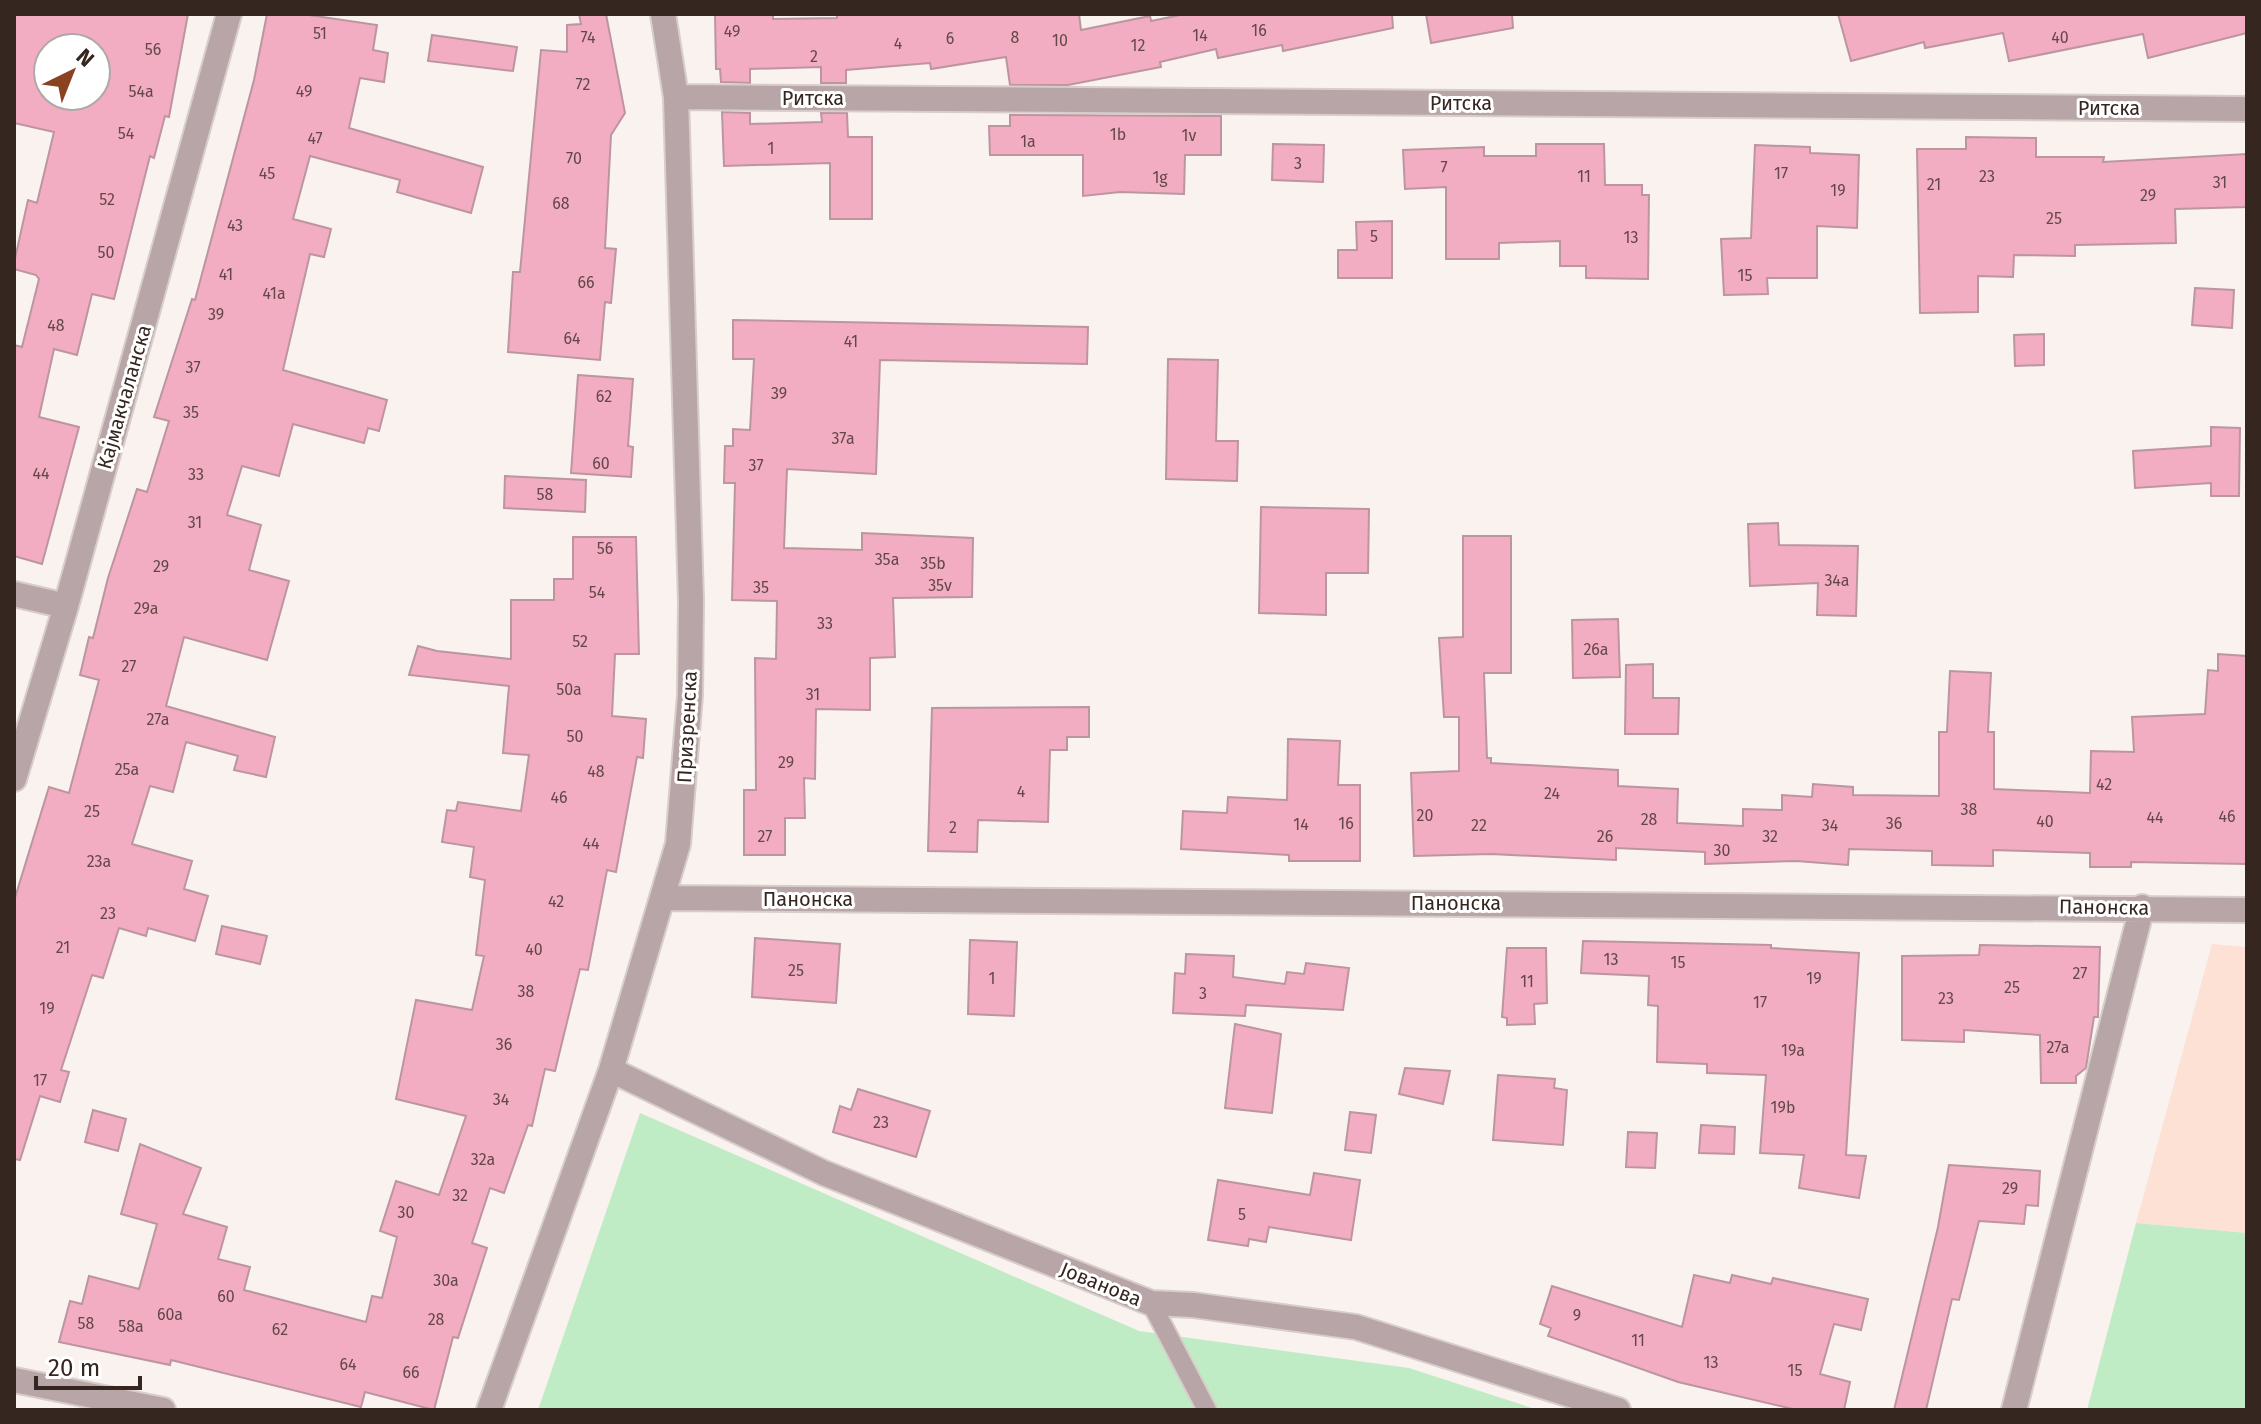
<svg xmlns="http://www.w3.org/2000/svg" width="2261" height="1424" viewBox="0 0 2261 1424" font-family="'Fira Sans',sans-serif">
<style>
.built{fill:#fde1d5}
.green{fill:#bfecc5}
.building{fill:#f2adc3;stroke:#bc95a1;stroke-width:2;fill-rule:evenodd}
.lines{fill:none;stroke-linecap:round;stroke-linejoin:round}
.lane-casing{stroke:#d7cdc9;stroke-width:22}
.street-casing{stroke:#d7cdc9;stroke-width:28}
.lane{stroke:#b8a5a7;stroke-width:18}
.street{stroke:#b8a5a7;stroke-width:24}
.labels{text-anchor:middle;stroke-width:6;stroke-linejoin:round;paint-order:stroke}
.number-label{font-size:16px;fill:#644849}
.street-label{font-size:20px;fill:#352620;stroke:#fff}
</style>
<rect width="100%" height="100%" fill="#faf2ee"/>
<path class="built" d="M2212,944L2247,947V1233L2136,1223Z"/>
<path class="green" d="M640,1113L1139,1331L1409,1368L1538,1410H538Z
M2136,1223L2247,1233V1410H2087Z"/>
<path class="building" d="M14,14H188L169,117L165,116L154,158L150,156L114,299L92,294L77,355L54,349L39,417L79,427L42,564L14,556V345L22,347L39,279L36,275L14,269V263L28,200L37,203L54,132L14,123ZM48,48H96V96H48Z
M267,14H302L377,25L373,50L388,53L384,82L360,78L349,128L483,167L471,213L397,192L400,180L310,156L293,219L331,229L324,257L310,254L283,370L387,400L379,431L368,428L364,443L293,424L279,476L242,466L227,515L261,525L249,570L289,581L267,660L184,637L166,706L275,737L266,777L234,770L238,756L186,742L173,792L150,786L132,844L192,861L184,889L208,896L195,941L148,928L146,936L119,928L103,978L92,975L61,1070L69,1072L60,1102L40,1096L20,1160L14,1159V901L49,787L69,793L99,680L80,675L89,637L93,638L108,578L137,489L147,492L169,421L154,417L192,299L195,300L254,80Z
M579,14H606L625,113L611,135L605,248L616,249L611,303L605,302L600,360L508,352L513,272H520L541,50L567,52V25L581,24Z
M715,14H773V19L837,18V14H1079L1081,30L1150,16L1151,21L1185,14H1392L1393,28L1283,51L1282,45L1218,58L1216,49L1160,62L1161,67L1068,85H1010L1006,57L931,69L930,63L846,70V83H821V67L750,69V83L721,82L720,69H716Z
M1426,14H1512L1513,28L1431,43Z
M1838,14H2247V33L2148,58L2143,34L2009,61L2003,33L1925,48L1924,42L1851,61Z
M432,35L517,47L513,71L428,61Z
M722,112L750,113V124L822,122L821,113H847L848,137H872V219H830V163L724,166Z
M1010,115L1221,116V155H1185L1184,194L1120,192L1083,196V155H990L989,126H1010Z
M1966,137L2036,138V157H2104L2103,162L2247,154V207L2175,209L2176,243L2075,245V256L2014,255L2013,277L1978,276V312L1920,313L1917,149H1966Z
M1273,144L1324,145L1323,182L1272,180Z
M1536,144H1604L1605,185H1642V195H1649L1648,279L1586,278V266H1560V241L1499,243V259H1446V187L1405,189L1403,150L1484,147V156H1536Z
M1755,145L1810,147V153L1859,155L1857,228L1817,226V278H1767L1768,294L1724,295L1721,239L1751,238Z
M1392,221V278H1338V250H1357L1356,222Z
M2195,288L2234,290L2232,328L2192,325Z
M733,320L1088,327L1087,364L880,360L876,474L787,469L784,548L862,550V533L973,538L972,597L893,598L895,657L870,658V710L816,709L815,779L804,778L805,818H785V855H744V790H756L755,658L776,659L777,601L732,600L735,483H724L725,446H733V429L750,430L754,359H733Z
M2044,334V365L2015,366L2014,335Z
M1168,359L1218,360L1216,441H1238L1237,481L1166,479Z
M578,375L633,379L628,446L633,447L631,477L571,473Z
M2211,427L2240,428L2239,496H2211V483L2135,488L2133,451L2211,446Z
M505,476L586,480L585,512L504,508Z
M1261,507L1369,509L1368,573H1326V615L1259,613Z
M1778,523L1779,545L1858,546L1856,616L1817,615L1818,583L1750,586L1748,524Z
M1463,536H1511V673H1484L1487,758H1491V763L1618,770V786L1678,789L1677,823L1743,826V809L1782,810V795L1812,797L1813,784L1853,787V795L1939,796V732H1947L1950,671L1991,673L1988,732H1994V789L2090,793L2091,751L2134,752L2132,717L2205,714L2208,670L2218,671V654L2247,656V864L2131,862V867H2090V853L1993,850V866L1932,865V851L1849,849L1848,865L1796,861L1705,864V852L1616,848V860L1491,854L1414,856L1411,773L1459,771V717H1444L1439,638L1463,637Z
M573,537H636L639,654H615L612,716L646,719L643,758L637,757L616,872L607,870L588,970L580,969L555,1071L545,1069L532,1126L528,1125L504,1193L490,1188L472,1243L487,1248L458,1338L453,1337L434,1410L365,1392L361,1407L171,1360L170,1365L59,1342L70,1301L82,1304L89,1276L139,1289L157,1224L121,1214L140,1144L201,1168L183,1214L227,1227L218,1259L250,1267L244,1290L366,1322L372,1296L382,1298L397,1237L380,1231L396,1181L439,1195L466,1116L396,1099L416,1000L472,1010L484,956L476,955L485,880L470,877L474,847L442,842L447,810L456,811L458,802L521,811L529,755L503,753L509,686L409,675L418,646L437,651L511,659V600H554V579H573Z
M1618,619L1620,677L1573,678L1572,620Z
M1653,664V698H1679L1678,734H1625L1626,665Z
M1089,707V737H1067V750H1050L1048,822L978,820L977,852L928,851L932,708Z
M1288,739L1340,741L1338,785H1360V861H1289V855L1181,849L1183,811L1227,813L1228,797L1287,800Z
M222,926L267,936L260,964L216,954Z
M755,938L840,944L836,1003L752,997Z
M970,940L1017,942L1014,1016L968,1014Z
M1583,941L1771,945V948L1859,953L1846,1155L1866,1156L1859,1198L1799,1188L1804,1155L1760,1153L1766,1075L1707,1073V1064L1657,1062L1658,1006L1648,1005L1649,976L1581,973Z
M1980,945L2100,947L2098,1017H2094L2086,1068L2076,1076V1083H2041L2040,1035L1964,1030V1042L1902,1040V956L1979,955Z
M1507,948H1546L1547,1003L1534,1004L1535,1024L1507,1025V1018L1502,1017Z
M1186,954L1234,956L1233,977L1285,984L1287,972L1304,974L1306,963L1349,968L1343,1010L1246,1005L1245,1016L1173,1013L1175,973L1185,974Z
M1235,1024L1281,1034L1272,1113L1225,1108Z
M1405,1068L1450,1071L1443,1104L1399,1094Z
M1498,1075L1555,1079L1554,1088L1567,1090L1563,1145L1493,1140Z
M858,1089L930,1111L916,1157L833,1132L840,1106L851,1110Z
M93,1110L126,1119L118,1151L85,1142Z
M1350,1112L1376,1115L1371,1153L1345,1150Z
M1701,1125L1735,1127L1734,1154L1699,1153Z
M1628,1132L1657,1133L1655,1168L1626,1167Z
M1949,1165L2040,1171L2038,1206L2026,1205L2024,1224L1979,1221L1959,1300L1952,1299L1926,1410H1894L1938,1227Z
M1314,1173L1360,1180L1351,1240L1269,1227L1266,1242L1249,1239L1248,1246L1208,1240L1218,1180L1310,1195Z
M1694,1275L1730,1283L1732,1275L1771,1284L1773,1278L1868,1299L1861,1330L1834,1324L1820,1374L1850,1382L1844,1410H1797L1678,1382L1548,1336L1551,1328L1540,1324L1552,1286L1682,1327Z"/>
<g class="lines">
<g class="lane-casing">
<path id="lane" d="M1151,1303L1207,1410"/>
</g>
<g class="street-casing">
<path id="street" d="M676,97L2247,109
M14,594L66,606
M14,779L66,606L229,14
M665,898L2247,910
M611,1070L824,1173L1151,1303L1193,1305L1356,1327L1618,1410
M14,1380L163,1410
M489,1410L611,1070L678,844L690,695L691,601L676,97L663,14
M2014,1410L2142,907"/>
</g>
<use href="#lane" class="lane"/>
<use href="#street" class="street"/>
</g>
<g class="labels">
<g class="number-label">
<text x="1259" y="36">16</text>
<text x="732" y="37">49</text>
<text x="320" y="39">51</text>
<text x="1200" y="41">14</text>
<text x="588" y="43">74</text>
<text x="1015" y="43">8</text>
<text x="2060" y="43">40</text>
<text x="950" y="44">6</text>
<text x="1060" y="46">10</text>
<text x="898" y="49">4</text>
<text x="1138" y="51">12</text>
<text x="153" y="55">56</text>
<text x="814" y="62">2</text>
<text x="583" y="90">72</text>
<text x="141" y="97">54a</text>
<text x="304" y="97">49</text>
<text x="126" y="139">54</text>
<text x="1118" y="140">1b</text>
<text x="1189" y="141">1v</text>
<text x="315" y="144">47</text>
<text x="1028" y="147">1a</text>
<text x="771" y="154">1</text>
<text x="574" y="164">70</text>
<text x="1298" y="169">3</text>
<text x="1444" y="173">7</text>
<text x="267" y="179">45</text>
<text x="1781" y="179">17</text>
<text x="1584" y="182">11</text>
<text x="1987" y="182">23</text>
<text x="1160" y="183">1g</text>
<text x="2220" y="188">31</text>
<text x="1934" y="190">21</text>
<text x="1838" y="196">19</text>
<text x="2148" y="201">29</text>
<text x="107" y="205">52</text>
<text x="561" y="209">68</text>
<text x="2054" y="224">25</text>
<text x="235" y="231">43</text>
<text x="1374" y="242">5</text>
<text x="1631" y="243">13</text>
<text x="106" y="258">50</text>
<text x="226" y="280">41</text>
<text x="1745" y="281">15</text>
<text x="586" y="288">66</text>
<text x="274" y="299">41a</text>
<text x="216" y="320">39</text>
<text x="56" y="331">48</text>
<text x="572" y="344">64</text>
<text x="851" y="347">41</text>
<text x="193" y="373">37</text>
<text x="779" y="399">39</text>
<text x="604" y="402">62</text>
<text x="191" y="418">35</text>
<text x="843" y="444">37a</text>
<text x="601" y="469">60</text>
<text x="756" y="471">37</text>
<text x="41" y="479">44</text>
<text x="196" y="480">33</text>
<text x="545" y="500">58</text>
<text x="195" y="528">31</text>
<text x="605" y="554">56</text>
<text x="887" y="565">35a</text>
<text x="933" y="569">35b</text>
<text x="161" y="572">29</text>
<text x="1837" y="586">34a</text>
<text x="940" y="591">35v</text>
<text x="761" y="593">35</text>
<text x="597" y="598">54</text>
<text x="146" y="614">29a</text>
<text x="825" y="629">33</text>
<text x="580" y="647">52</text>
<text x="1596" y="655">26a</text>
<text x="129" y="672">27</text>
<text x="569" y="695">50a</text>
<text x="813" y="700">31</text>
<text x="158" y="725">27a</text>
<text x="575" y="742">50</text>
<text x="786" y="768">29</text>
<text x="127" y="775">25a</text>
<text x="596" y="777">48</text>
<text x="2104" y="790">42</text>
<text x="1021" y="797">4</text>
<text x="1552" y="799">24</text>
<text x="559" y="803">46</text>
<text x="1969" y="815">38</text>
<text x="92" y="817">25</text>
<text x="1425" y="821">20</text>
<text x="2227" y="822">46</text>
<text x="2155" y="823">44</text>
<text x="1649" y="825">28</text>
<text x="2045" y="827">40</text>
<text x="1346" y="829">16</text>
<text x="1894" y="829">36</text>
<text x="1301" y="830">14</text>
<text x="1479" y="831">22</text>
<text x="1830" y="831">34</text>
<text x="953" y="833">2</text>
<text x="765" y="842">27</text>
<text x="1605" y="842">26</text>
<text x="1770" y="842">32</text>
<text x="591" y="849">44</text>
<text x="1722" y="856">30</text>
<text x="99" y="867">23a</text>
<text x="556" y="907">42</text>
<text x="108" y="919">23</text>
<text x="63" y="953">21</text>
<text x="534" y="955">40</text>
<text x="1611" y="965">13</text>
<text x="1678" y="968">15</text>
<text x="796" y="976">25</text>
<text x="2080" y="979">27</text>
<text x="992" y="984">1</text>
<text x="1814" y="984">19</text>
<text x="1527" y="987">11</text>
<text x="2012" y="993">25</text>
<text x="526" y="997">38</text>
<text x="1203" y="999">3</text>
<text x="1946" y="1004">23</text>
<text x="1760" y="1008">17</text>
<text x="47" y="1014">19</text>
<text x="504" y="1050">36</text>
<text x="2058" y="1053">27a</text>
<text x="1793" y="1056">19a</text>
<text x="40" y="1086">17</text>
<text x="501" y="1105">34</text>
<text x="1783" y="1113">19b</text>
<text x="881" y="1128">23</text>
<text x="483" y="1165">32a</text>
<text x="2010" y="1194">29</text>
<text x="460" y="1201">32</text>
<text x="406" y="1218">30</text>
<text x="1242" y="1220">5</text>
<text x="446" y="1286">30a</text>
<text x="226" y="1302">60</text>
<text x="170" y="1320">60a</text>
<text x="1577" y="1321">9</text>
<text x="436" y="1325">28</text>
<text x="86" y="1329">58</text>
<text x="131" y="1332">58a</text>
<text x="280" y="1335">62</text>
<text x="1638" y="1346">11</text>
<text x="1711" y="1368">13</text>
<text x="348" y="1370">64</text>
<text x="1795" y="1376">15</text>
<text x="411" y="1378">66</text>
</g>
<g class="street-label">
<text x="813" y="105">Ритска</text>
<text x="1461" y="110">Ритска</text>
<text x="2109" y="115">Ритска</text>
<text transform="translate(124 397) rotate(-74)" y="7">Кајмакчаланска</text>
<text transform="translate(687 727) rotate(-87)" y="7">Призренска</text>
<text x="808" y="906">Панонска</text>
<text x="1456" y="910">Панонска</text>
<text transform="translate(2104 907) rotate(1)" y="7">Панонска</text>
<text transform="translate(1101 1284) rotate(22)" y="7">Јованова</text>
</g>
</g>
<rect width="2261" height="1424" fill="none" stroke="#352620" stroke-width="32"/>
<g transform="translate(72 72) rotate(43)"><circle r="38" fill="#ffffff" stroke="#aea8a6" stroke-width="2"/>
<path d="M0-6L14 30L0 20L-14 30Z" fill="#8a4220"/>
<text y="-12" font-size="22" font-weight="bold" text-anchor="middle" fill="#352620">N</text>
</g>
<path d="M36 1376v12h104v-12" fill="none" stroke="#352620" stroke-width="4"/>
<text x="48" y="1376" font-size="24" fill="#352620" stroke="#ffffff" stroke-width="6" paint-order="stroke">20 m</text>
</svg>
